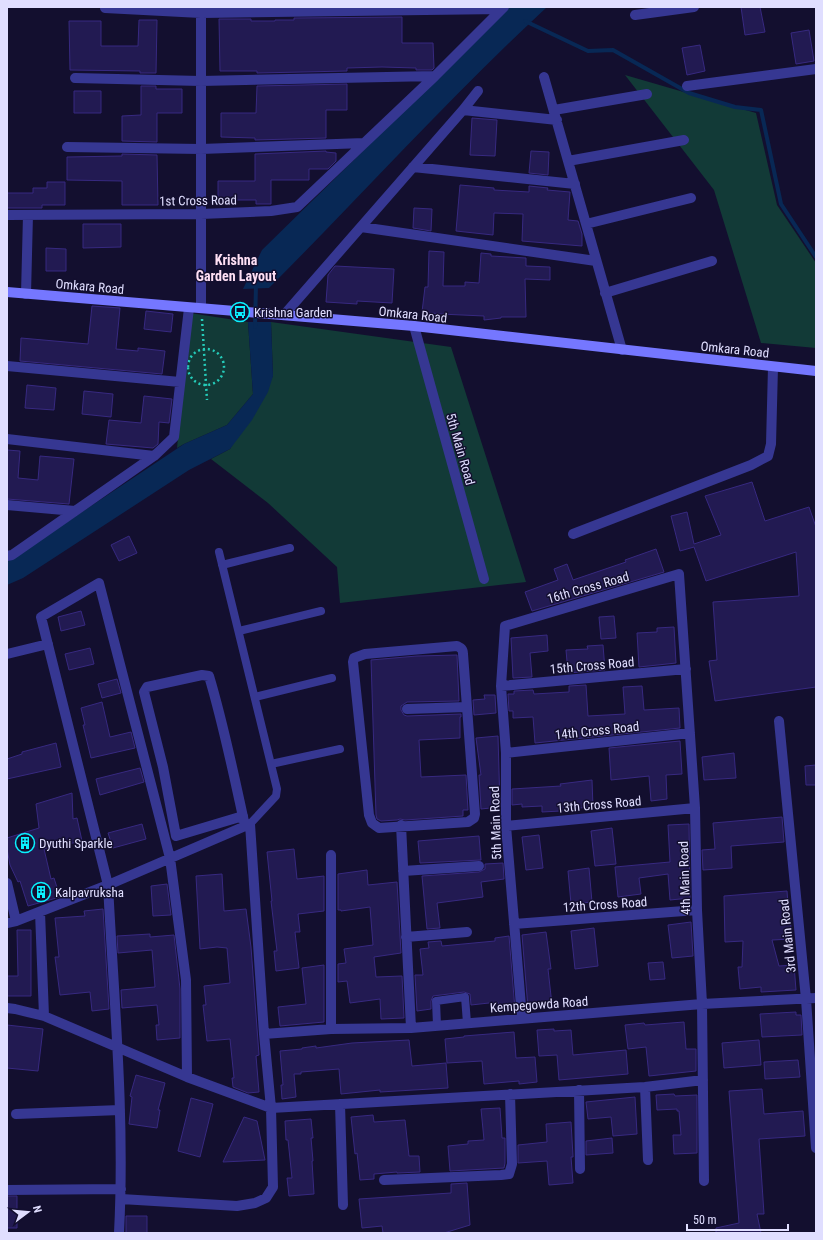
<svg xmlns="http://www.w3.org/2000/svg" width="823" height="1240" viewBox="0 0 823 1240" font-family="'Roboto Condensed',sans-serif">
<style>
.green{fill:#123a37}
.water{fill:#082855}
.lines{fill:none;stroke-linecap:round;stroke-linejoin:round}
.stream{stroke:#082855;stroke-width:4}
.building{fill:#221a52;stroke:#372980}
.path{stroke:#25ccba;stroke-width:2.5;stroke-dasharray:2 3;stroke-linecap:butt}
.lane{stroke:#363792;stroke-width:8}
.street{stroke:#363792;stroke-width:10}
.secondary{stroke:#7577ff;stroke-width:10}
.labels{text-anchor:middle;stroke-width:3;stroke-linejoin:round;paint-order:stroke}
.street-label{font-size:13px;fill:#e0deff;stroke:#130f2f}
.poi-label{font-size:13px;fill:#e0deff;stroke:#130f2f;text-anchor:start}
.neighbourhood-label{font-size:14px;font-weight:bold;fill:#ffe0f5;stroke:#130f2f}
</style>
<rect width="100%" height="100%" fill="#130f2f"/>
<path class="green" d="M625,75L756,113L777,205L816,263V348L761,343L714,190Z
M190,313L248,322L253,394L227,425L184,444L177,448Z
M271,322L451,347L526,582L340,603L337,567L268,503L211,459L230,449L273,376Z"/>
<path class="water" d="M510,7H547C450,97 362,195 269,288L243,289L262,250Z
M248,322H271L273,376L268,392L252,420L230,449L189,470L23,578L7,585V562L184,444L227,425L253,394Z"/>
<g class="lines">
<path class="stream" d="M525,21L588,51L613,50L689,93L735,107L761,110L781,204L816,257
M255,327L256,284"/>
</g>
<path class="building" d="M741,7H760L765,32L745,35Z
M402,17V43H433L434,68L432,70H416V68L382,67L347,68V71L257,73V71H220L219,19H251V21H275V20H294V18Z
M139,20H157L156,73H140V71L70,70L69,21H101V46H138Z
M809,30L814,61L796,64L791,33Z
M700,45L705,71L687,75L682,48Z
M347,84V110H326V138L255,140V138L221,137V113H256L257,86Z
M141,86H156V89H182V113H157V142L122,141V116L141,115Z
M74,91H101V113H74Z
M472,118L497,120L495,156L470,155Z
M326,151V152L336,153V161L328,169H309V180H271V204H256V200H218V181H255V154Z
M531,151L549,152L548,175L529,173Z
M122,154L157,155L158,205H122V181L67,180V157L122,156Z
M47,182H65V205H42V208H7V193H33V188H47Z
M460,185L494,188V190L529,192V186L548,188L547,190L570,192L568,220L578,221L582,234V246L522,241L523,214L494,213L493,235L456,231Z
M414,208L432,209L431,231L413,228Z
M83,224H121V247L83,248Z
M46,248L66,249V271H46Z
M429,251L444,252L443,286H465V282L479,283L481,253L491,254V256L526,258V266L550,267V280L525,279L526,317H501V318L484,320V316L440,314L422,312L425,287H428Z
M335,266L394,269L392,303L357,301V304L326,302L328,275Z
M92,306L120,308L116,349L138,351V348L165,351L162,374L20,361L21,338L88,344Z
M146,311L173,314L171,332L144,329Z
M27,385L56,388L54,410L25,408Z
M84,391L113,394L111,417L82,414Z
M144,396L172,399L169,423L159,422L158,444L153,448L106,444L109,420L141,423Z
M7,450L20,451L18,478L38,480L40,456L74,459L69,504L7,499Z
M752,482L765,521L809,507L816,527V687L715,701L709,661L717,660L713,602L799,596L796,552L706,581L694,547L680,551L671,516L687,512L694,544L721,535L705,496Z
M129,536L137,553L119,561L111,545Z
M656,549L664,572L532,611L525,592L558,580L554,569L567,564L573,580L626,562L625,560Z
M81,611L85,625L61,631L58,617Z
M614,616L616,638L601,639L599,617Z
M674,627L676,663L639,667L637,633L657,632V628Z
M547,635L548,651L530,653L532,677L513,678L511,638Z
M603,645L605,670L568,673L566,650L588,649L587,646Z
M90,648L94,664L69,670L65,654Z
M457,655L459,701L407,702L401,706V710L404,715L407,716L461,714V717H460V738L419,740L421,777L466,775L468,810H463V816L405,820L400,819L397,820L381,821L377,819L376,815L371,660L417,656Z
M117,679L121,693L102,698L98,684Z
M586,685L588,716L625,714L623,687L642,686L644,710L679,708L680,728L535,743L533,717L513,718V711H509L508,694H514V691L533,690L534,694L569,692V686Z
M484,695H495L496,713L474,715L473,700L485,699Z
M102,702L110,737L131,732L135,748L91,758L83,725H85L81,708Z
M498,736L500,807L481,809L479,775H481L476,738Z
M680,741L682,774L666,775L667,799L651,801L649,776L611,780L609,748Z
M56,743L61,767L7,779V759L22,754V752Z
M734,753L736,778L704,780L702,757Z
M816,765V785H806L805,766Z
M140,768L144,782L100,795L96,779Z
M592,780L593,807L579,808V810L542,812V806L522,807V804L512,805V789L561,786L560,784Z
M72,793L73,819L77,818L82,841L44,849L51,879L54,878L60,897L28,906L20,881L18,882L10,865L7,849V838L39,828L36,804Z
M782,817L784,842L731,846L732,868L703,870L702,850L715,849L713,823Z
M142,824L146,839L113,848L108,833Z
M689,824L690,898L670,900L668,874L639,878L641,894L618,897L615,867L670,862L668,825Z
M612,828L616,864L595,866L591,831Z
M539,835L543,868L526,870L522,837Z
M479,836L481,860L420,863L418,841Z
M294,849L297,879L324,876V911L298,914L300,932H295L299,968L276,971L274,951H277L271,901H272L267,852Z
M503,863L504,879L481,882L483,897L437,903L440,928L427,929L422,876L479,872L485,869V864Z
M589,868L592,902L571,904L568,871Z
M367,870L368,885L397,882L401,953L374,957L376,977L402,976L404,1018L381,1019L380,999L350,1003L347,981L338,982V964L346,963L344,949L373,945L370,907L341,911V910H338V874Z
M222,874L224,911L246,909L251,947L259,1055L256,1056L259,1092L248,1093L233,1087L232,1078H234L230,1039L207,1041L203,1005H206L204,986L230,983L227,948L217,947L200,949L196,876Z
M167,884L171,915L153,916L151,886Z
M787,891L789,917H790L792,939L772,940L779,966L794,965L796,990L761,992V987L740,989L738,967H742L743,941L725,942L724,896Z
M103,909L109,1009L92,1011L90,992L60,995L55,957H59L55,918L85,916L84,911Z
M691,922L693,956L672,958L668,925Z
M594,928L598,966L575,969L571,931Z
M17,930H31V996H7V976H18Z
M546,932L551,969H548L552,1005L528,1008L522,935Z
M150,934V937L174,935L180,989V1038L157,1040L156,1025H159L157,1005L122,1008L121,990L155,987L152,950L118,953L117,936Z
M509,936L515,1010L499,1012L498,1002L471,1005L470,994L464,992L433,996L431,1001V1009L417,1011L415,975H423L420,949L429,948L428,942L441,941L442,946L495,941V938Z
M663,962L665,979L650,980L648,963Z
M324,965V1022L280,1026L278,1007L306,1004L302,968Z
M796,1012V1015H801L802,1035L762,1037L760,1014Z
M684,1022L686,1049H696V1071L649,1076L646,1047L628,1049L625,1025L644,1023L645,1025Z
M7,1025L43,1029L38,1071L7,1068Z
M554,1029V1031L571,1030L573,1055L626,1050L628,1074L559,1080L557,1055L539,1056L537,1030Z
M514,1032L516,1058L535,1057L537,1082L519,1084V1081L484,1084L482,1061L447,1063L445,1039L464,1037V1036Z
M409,1040L412,1066L446,1063L448,1088L380,1092V1090L341,1094L339,1069L301,1072V1074H294L296,1097L282,1099L281,1085H283L280,1051L302,1049V1048L316,1046V1048L352,1043Z
M759,1040L761,1065L724,1068L722,1043Z
M798,1060L800,1077L765,1079L764,1062Z
M136,1075L165,1083L158,1110H160L157,1128L129,1124L132,1097L130,1096Z
M762,1089L764,1114L803,1111L805,1136L759,1139L764,1214H757L761,1233H716V1228L739,1223L729,1091Z
M674,1094L675,1096L697,1095V1153L674,1154L673,1135H681L679,1111H677V1109L657,1110L656,1095Z
M635,1097L637,1134L613,1136L611,1117L588,1119L586,1102Z
M191,1098L213,1104L200,1157L178,1151Z
M500,1108L502,1138H505V1163L504,1168L450,1171L448,1146L468,1144V1141L484,1140L481,1109Z
M373,1115L374,1122L405,1120L409,1156H419L420,1172L397,1173V1172L374,1174V1179L360,1180L357,1153L355,1154L351,1117Z
M244,1117L257,1121L265,1160L223,1162Z
M311,1119L313,1138H311L313,1161H312L314,1194L289,1196L287,1178H292L288,1140H286L285,1121Z
M571,1122L573,1156V1157H571L573,1183L549,1185L547,1161L518,1163V1145L547,1142L546,1124Z
M612,1138L613,1153L586,1155V1141Z
M467,1183L470,1225L444,1233H383L382,1226L362,1228L359,1199L451,1193V1184Z
M7,1196H17V1228H7Z
M126,1216H147V1233H126Z"/>
<g class="lines">
<path class="path" d="M202,319L207,400
M188 367a18 18 0 1 1 36 0a18 18 0 1 1-36 0Z"/>
<path class="lane" d="M219,552L277,789L276,796L250,824
M222,565L290,548
M239,631L321,611
M255,697L332,678
M271,764L340,749
M437,1025L436,1001L465,997L467,1023"/>
<path class="street" d="M105,8L201,13L502,9
M635,15L694,7
M544,77L622,350
M75,78L201,81L435,76
M687,86L816,69
M463,110L557,120
M554,110L647,94
M67,147L201,149L364,143
M568,161L684,140
M413,167L575,184
M7,215L201,214L271,211L297,207L435,76L504,7
M586,224L691,198
M361,227L596,261
M605,293L712,261
M26,294L28,215
M201,308V7
M284,315L463,110L478,91
M414,326L484,579
M7,366L180,382
M7,439L154,456
M7,505L75,511
M573,534L751,465L768,456L771,444L773,367
M7,556L12,555L154,456L174,437L189,308
M457,646C461,648 463,649 463,654L475,814L474,818L468,822L379,828L372,823L369,815L353,662L354,658L365,654Z
M7,654L48,644
M501,686L686,669
M407,709L466,707
M779,721L806,999L816,1148
M506,753L690,733
M243,816L176,836L163,767L144,692L147,687L202,675L209,676C224,726 234,776 245,826
M401,825L411,1028
M506,826L695,808
M403,871L479,866
M7,883L16,921
M40,912L44,1016
M7,923L16,921L108,885L41,617L99,583L170,858L186,980L187,1077
M514,924L697,910
M406,937L467,932
M7,1008L15,1009L44,1016L187,1077L271,1108L645,1087L703,1080
M522,1018L506,826V753L501,686L505,626L679,574L695,808L697,910L702,1004L704,1181
M331,1029V855
M264,1034L331,1029L411,1028L702,1004L816,998
M645,1087L648,1160
M579,1090L580,1169
M340,1104L343,1205
M16,1114L120,1110
M384,1180L501,1175L509,1174L512,1164L510,1094
M7,1190L121,1189
M119,1233C125,1117 114,1001 108,885L250,824L264,1034L271,1108L273,1187L266,1198L255,1203L237,1206L121,1199"/>
<path class="secondary" d="M7,292L414,326L816,371"/>
</g>
<defs>
<g id="bus-ring" transform="scale(1)"><circle r="9.5" fill="#130f2f" stroke="#0af1ff" stroke-width="1.5"/><path d="M-5-6H5V4H4V6H2V4H-2V6H-4V4H-5ZM-3.5-4V0h7V-4ZM-3.5 1.2v1.5H-2V1.2ZM2 1.2v1.5H3.5V1.2Z" fill="#0af1ff"/></g>
<g id="building-ring" transform="scale(1)"><circle r="9.5" fill="#130f2f" stroke="#0af1ff" stroke-width="1.5"/><path d="M-4-6H4V6H1V3H-1V6H-4ZM-2.5-4.3h1.7v1.8h-1.7ZM.8-4.3h1.7v1.8H.8ZM-2.5-1h1.7V.8h-1.7ZM.8-1h1.7V.8H.8Z" fill="#0af1ff"/></g>
</defs>
<g fill-rule="evenodd">
<use href="#bus-ring" x="240" y="312"/>
<use href="#building-ring" x="25" y="843"/>
<use href="#building-ring" x="41" y="892"/>
</g>
<g class="labels">
<g class="street-label">
<text transform="translate(198 200) rotate(-1)" y="5">1st Cross Road</text>
<text transform="translate(90 286) rotate(5)" y="5">Omkara Road</text>
<text transform="translate(413 314) rotate(6)" y="5">Omkara Road</text>
<text transform="translate(735 349) rotate(6)" y="5">Omkara Road</text>
<text transform="translate(461 449) rotate(74)" y="5">5th Main Road</text>
<text transform="translate(588 587) rotate(-16)" y="5">16th Cross Road</text>
<text transform="translate(592 665) rotate(-5)" y="5">15th Cross Road</text>
<text transform="translate(597 730) rotate(-6)" y="5">14th Cross Road</text>
<text transform="translate(599 804) rotate(-5)" y="5">13th Cross Road</text>
<text transform="translate(495 823) rotate(-92)" y="5">5th Main Road</text>
<text transform="translate(684 878) rotate(-92)" y="5">4th Main Road</text>
<text transform="translate(605 904) rotate(-4)" y="5">12th Cross Road</text>
<text transform="translate(787 936) rotate(-96)" y="5">3rd Main Road</text>
<text transform="translate(539 1004) rotate(-4)" y="5">Kempegowda Road</text>
</g>
<g class="poi-label">
<text x="254" y="317">Krishna Garden</text>
<text x="39" y="848">Dyuthi Sparkle</text>
<text x="55" y="897">Kalpavruksha</text>
</g>
<g class="neighbourhood-label">
<text x="236" y="265">Krishna<tspan x="236" dy="16">Garden Layout</tspan></text>
</g>
</g>
<rect width="823" height="1240" fill="none" stroke="#e0deff" stroke-width="16"/>
<g transform="translate(28 1212) rotate(74)" stroke="#130f2f" stroke-width="3" paint-order="stroke">
<path d="M0-3L7 15L0 10L-7 15Z" fill="#e0deff"/>
<text y="-6" font-size="11" font-weight="bold" text-anchor="middle" fill="#e0deff">N</text>
</g>
<path d="M687 1224v6h101v-6" fill="none" stroke="#e0deff" stroke-width="2"/>
<text x="693" y="1224" font-size="12" fill="#e0deff" stroke="#130f2f" stroke-width="3" paint-order="stroke">50 m</text>
</svg>
